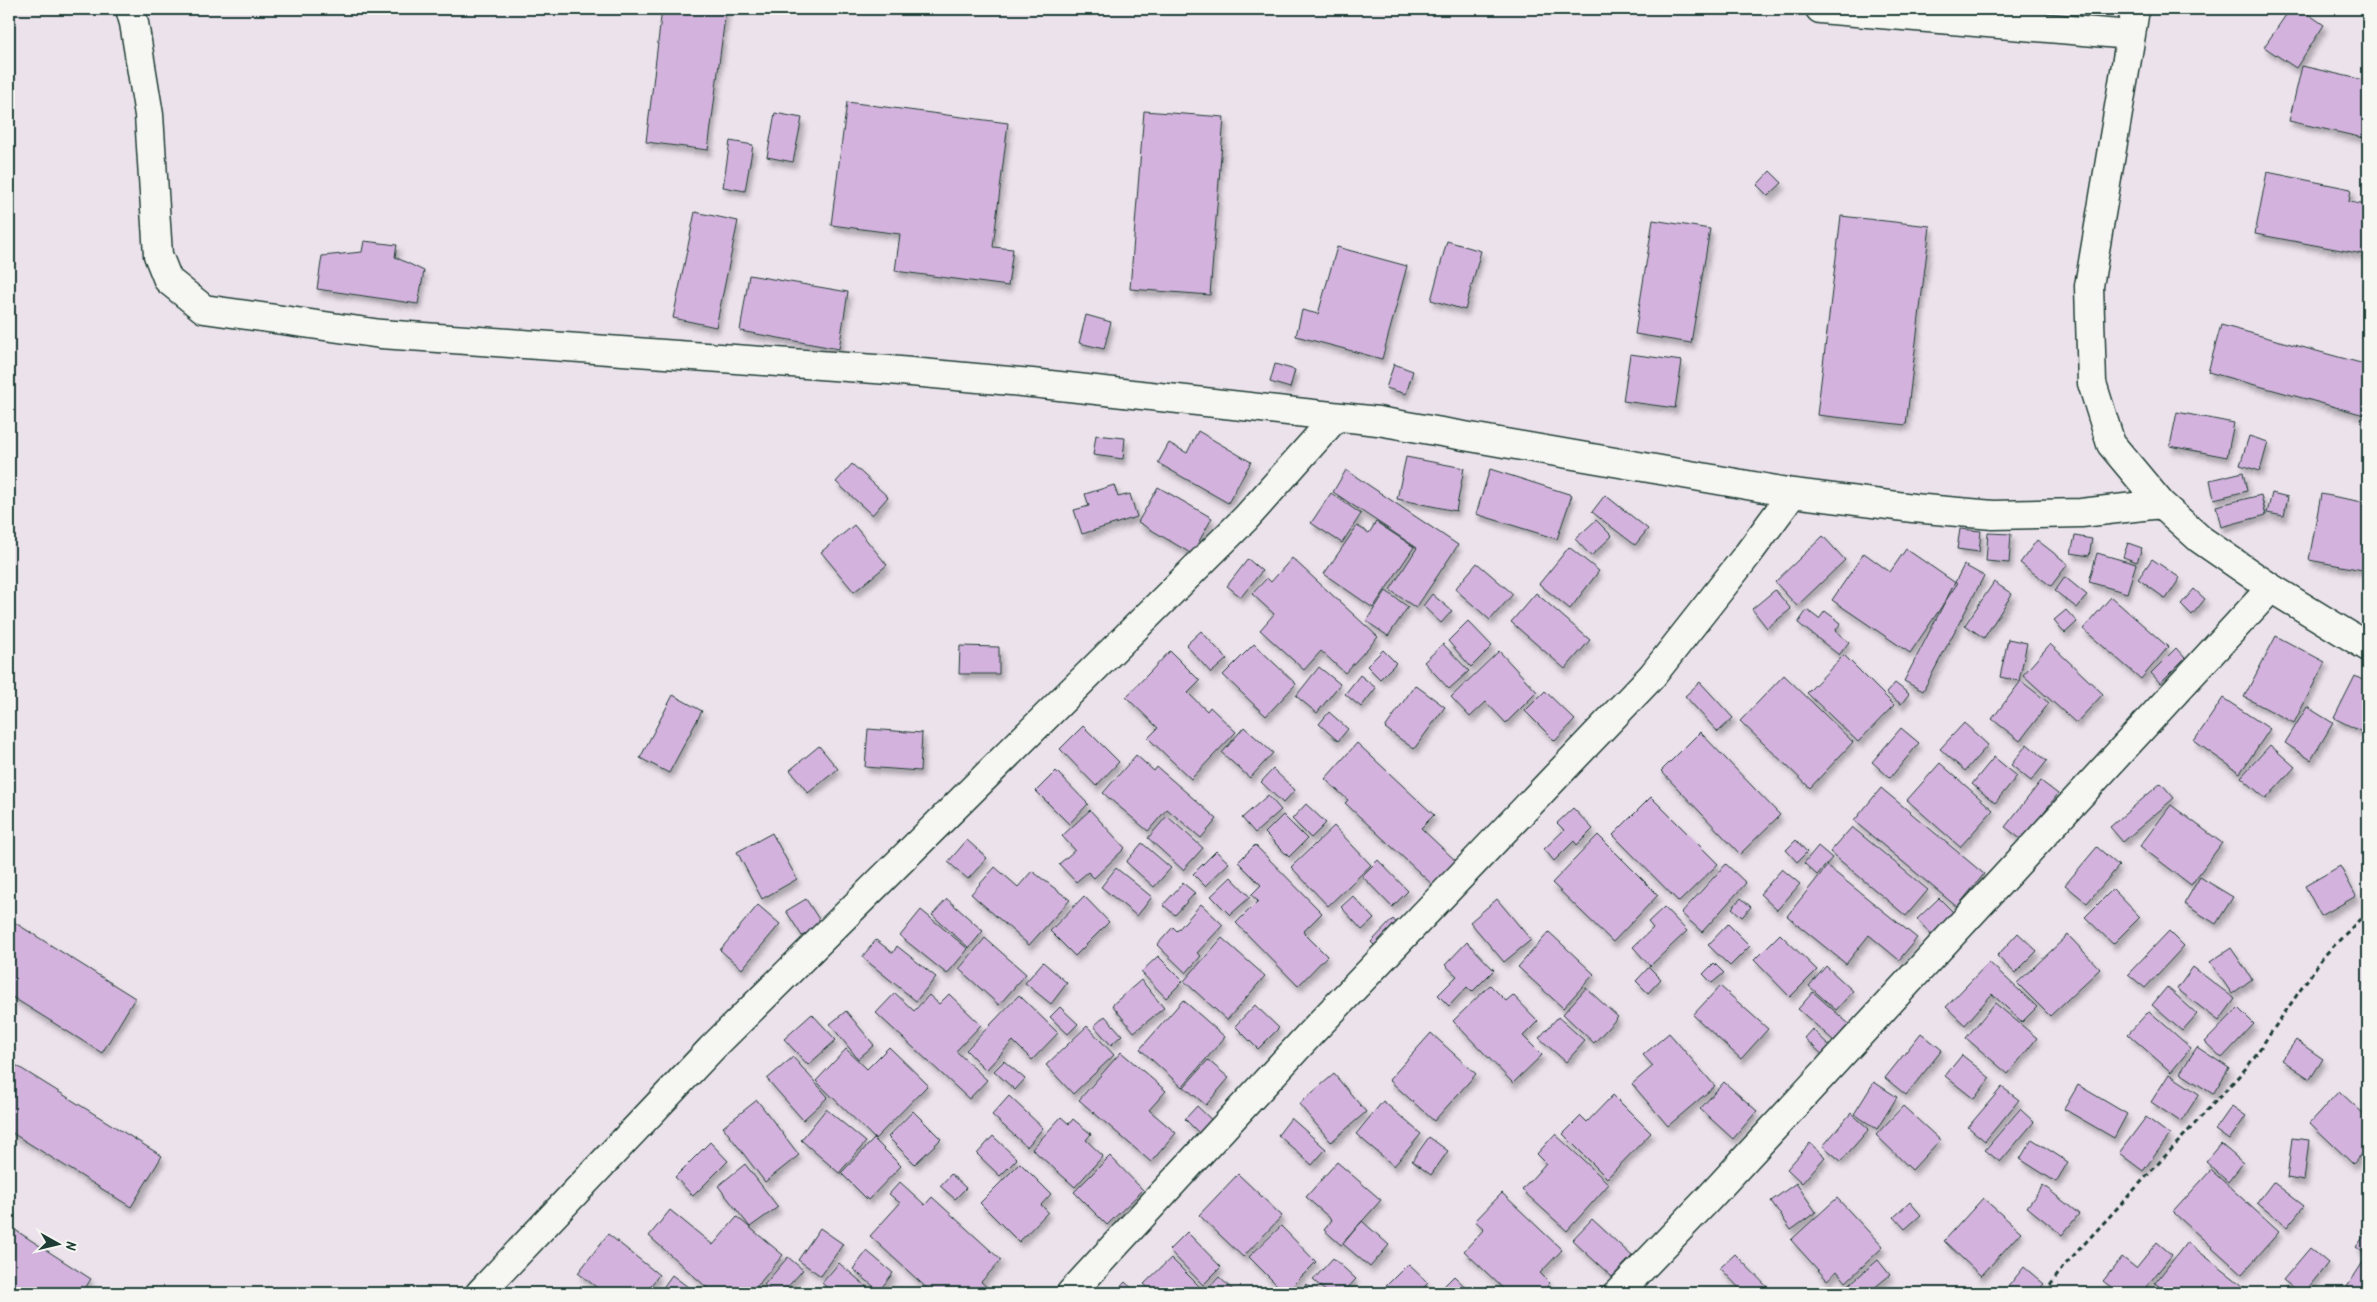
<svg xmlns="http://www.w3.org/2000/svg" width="2377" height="1302" viewBox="0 0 2377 1302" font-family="Kalam,sans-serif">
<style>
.building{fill:#d3b2dd;stroke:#1f3d34;filter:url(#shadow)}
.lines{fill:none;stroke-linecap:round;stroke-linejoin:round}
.minor-casing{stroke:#1f3d34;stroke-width:31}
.path{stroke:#1f3d34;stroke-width:3;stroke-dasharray:5 4;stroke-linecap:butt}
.minor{stroke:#f6f6f2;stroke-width:28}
</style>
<defs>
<filter id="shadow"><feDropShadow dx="3" dy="5.5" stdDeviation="2.5" flood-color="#0004"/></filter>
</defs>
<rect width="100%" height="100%" fill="#ece2ec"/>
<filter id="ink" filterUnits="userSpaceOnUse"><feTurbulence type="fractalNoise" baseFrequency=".02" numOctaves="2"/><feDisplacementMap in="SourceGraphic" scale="10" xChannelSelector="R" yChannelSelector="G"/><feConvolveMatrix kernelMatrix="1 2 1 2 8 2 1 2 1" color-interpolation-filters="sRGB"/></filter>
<g filter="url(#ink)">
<path class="building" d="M662,9H726L708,150L646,142Z
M2290,9H2301L2324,25L2296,68L2264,47Z
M2302,66L2368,81V139L2289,121Z
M847,102L1008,123L993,247L1013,249L1008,286L895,271L900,234L831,225Z
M1144,111L1224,117L1210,295L1130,289Z
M775,113L802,118L793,162L767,157Z
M730,141L753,145L745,191L723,187Z
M1770,171L1782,183L1768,196L1757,185Z
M2267,172L2351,189L2349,202L2368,205V255L2255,234Z
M695,212L738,221L716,327L673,318Z
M1841,216L1930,226L1906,425L1817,415Z
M1653,220L1710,229L1691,343L1635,334Z
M364,241L397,245L395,257L424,271L418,304L317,289L322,256L362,252Z
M1447,241L1481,251L1465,310L1431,300Z
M1337,247L1407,266L1382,359L1296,336L1302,310L1318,314Z
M749,275L848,292L839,349L740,331Z
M1086,315L1111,322L1104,349L1079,343Z
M2221,325L2368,365V416L2208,372Z
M1630,354L1682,361L1675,408L1623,401Z
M1275,364L1295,370L1290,388L1270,382Z
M1394,364L1413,371L1406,394L1386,388Z
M2177,412L2234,423L2227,457L2170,446Z
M1198,431L1251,462L1228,503L1158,463L1169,443L1187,453Z
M1096,435L1125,438L1123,459L1093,455Z
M2249,436L2268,442L2260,471L2240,465Z
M1406,457L1464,468L1456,511L1397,499Z
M852,464L888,497L872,515L836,482Z
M1490,469L1572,495L1557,539L1476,514Z
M1346,470L1458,545L1416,608L1390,590L1417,548L1333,492Z
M2243,472L2247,491L2214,499L2210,480Z
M1114,485L1118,497L1130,494L1137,517L1082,534L1074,510L1089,506L1085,494Z
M1158,487L1212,518L1192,554L1138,522Z
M1331,493L1361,514L1342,543L1311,523Z
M2272,493L2288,497L2284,516L2267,513Z
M2321,494L2368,503V571L2309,560Z
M1605,495L1648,529L1635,545L1592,512Z
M2261,495L2266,515L2221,527L2216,506Z
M1596,520L1612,536L1591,556L1575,539Z
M1376,522L1414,547L1373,608L1324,574L1357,526L1369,533Z
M854,525L887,565L854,592L821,552Z
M1960,529L1981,531L1979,552L1957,549Z
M1988,533L2011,534L2009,563L1986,561Z
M1823,536L1845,560L1797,606L1775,582Z
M2075,536L2092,539L2089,556L2071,553Z
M2037,540L2068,564L2051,586L2020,563Z
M2128,543L2142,548L2137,562L2123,557Z
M1569,547L1599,571L1570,609L1539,584Z
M1906,549L1957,584L1910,653L1832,600L1864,553L1890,572Z
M2097,553L2136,564L2127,593L2089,582Z
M1292,558L1378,637L1345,673L1321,651L1304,670L1260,630L1274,614L1252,594L1267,578L1271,582Z
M1248,559L1262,571L1241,597L1227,586Z
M2152,559L2180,578L2166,599L2138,579Z
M1477,563L1513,594L1490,620L1455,589Z
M1964,565L1984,576L1923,691L1904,681Z
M2065,577L2087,595L2077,608L2055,591Z
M1994,582L2012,594L1984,638L1965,625Z
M2194,589L2205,599L2192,615L2181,604Z
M1775,590L1791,609L1767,628L1752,609Z
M1386,591L1408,607L1388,636L1366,621Z
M1536,593L1590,640L1565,669L1511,622Z
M1432,594L1452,611L1441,623L1423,606Z
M2111,597L2168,647L2141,679L2083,629Z
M1807,610L1819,619L1825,611L1841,623L1835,631L1849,642L1839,655L1798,623Z
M2066,610L2077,622L2065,633L2054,620Z
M1468,621L1492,646L1471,667L1448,641Z
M1201,631L1227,659L1211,673L1186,645Z
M2276,636L2325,662L2294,723L2244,697Z
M2008,639L2027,643L2019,681L2000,677Z
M1254,644L1296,684L1266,716L1223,675Z
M1443,644L1469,671L1449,689L1424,662Z
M2050,644L2103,694L2076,723L2023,675Z
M960,646L999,647V674H959Z
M2176,648L2185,658L2160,683L2151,673Z
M1383,650L1396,663L1380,679L1367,666Z
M1170,651L1200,681L1188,693L1207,711L1210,707L1236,732L1191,779L1148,738L1158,728L1126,697Z
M1499,651L1537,692L1506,723L1486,702L1470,717L1451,697Z
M1844,655L1894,705L1858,742L1807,693Z
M1319,667L1340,684L1317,713L1296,696Z
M1360,675L1376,688L1361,707L1345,694Z
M1784,675L1853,742L1810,788L1740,721Z
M2355,676L2368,683V735L2334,718Z
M2021,681L2049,703L2020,741L1992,719Z
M1700,682L1733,718L1718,732L1685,696Z
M1895,683L1909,694L1901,704L1886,693Z
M1415,685L1445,707L1414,749L1385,728Z
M1545,691L1575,720L1555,741L1525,711Z
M673,695L702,711L669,773L640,758Z
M2223,698L2270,729L2240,773L2194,741Z
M2307,707L2333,723L2311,760L2285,743Z
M1329,712L1348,729L1338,741L1319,724Z
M1964,723L1988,745L1965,771L1940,749Z
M1083,726L1119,762L1096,786L1060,749Z
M1244,727L1273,753L1250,778L1222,753Z
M1901,728L1919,743L1890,778L1872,762Z
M868,729L922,733L920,771L865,767Z
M1700,732L1780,815L1740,854L1661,771Z
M1357,743L1434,815L1421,828L1458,863L1436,888L1345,803L1348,800L1325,779Z
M2027,744L2047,761L2031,781L2011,765Z
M2270,745L2295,767L2266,799L2241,777Z
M819,746L838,769L808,793L790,770Z
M1136,755L1154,771L1157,767L1217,819L1201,838L1167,809L1148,831L1103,793Z
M1994,757L2017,776L1995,803L1972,784Z
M1940,763L1993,810L1960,847L1907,800Z
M1273,769L1295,790L1283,803L1261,782Z
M1056,771L1088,804L1069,824L1036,791Z
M2041,781L2058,794L2022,840L2005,827Z
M2161,783L2174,798L2123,842L2110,827Z
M1881,788L1984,874L1957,907L1854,821Z
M1268,795L1281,810L1255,833L1242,818Z
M1651,797L1718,864L1679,902L1613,835Z
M1306,804L1326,823L1311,838L1292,819Z
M2171,805L2222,843L2191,885L2140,846Z
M1573,808L1593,829L1577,845L1574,841L1554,861L1544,849L1564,830L1557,823Z
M1090,810L1125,848L1094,878L1088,872L1076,882L1059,864L1075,850L1062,836Z
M1283,815L1307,839L1289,857L1265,833Z
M1167,816L1203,848L1183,870L1148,838Z
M1334,826L1371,865L1328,906L1291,867Z
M1852,827L1928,890L1906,916L1830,852Z
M772,833L797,879L762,899L737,852Z
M1598,835L1658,895L1613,942L1552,883Z
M967,840L987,858L968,879L948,862Z
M1796,840L1807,852L1797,862L1786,850Z
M1142,843L1171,868L1154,887L1126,862Z
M1255,845L1322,913L1303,932L1327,956L1298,986L1236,923L1258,901L1251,895L1261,885L1238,862Z
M1818,846L1832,858L1817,875L1804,863Z
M2097,847L2119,866L2087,903L2065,885Z
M1216,851L1229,863L1205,886L1193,874Z
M1378,860L1408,891L1392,907L1362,876Z
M1726,864L1746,883L1702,932L1681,913Z
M1827,866L1917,938L1899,960L1869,935L1846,964L1787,916Z
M2340,866L2356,896L2321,916L2305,886Z
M995,867L1018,887L1032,871L1070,900L1029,945L971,894Z
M1116,868L1152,897L1137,916L1101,887Z
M1782,869L1800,884L1777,910L1760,894Z
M1231,877L1250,897L1230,915L1211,896Z
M2200,877L2233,897L2216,924L2184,904Z
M1183,883L1195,893L1175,915L1163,905Z
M2113,889L2140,917L2113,944L2085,917Z
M1084,896L1109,922L1075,956L1050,931Z
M1353,896L1374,919L1362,930L1341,907Z
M1741,898L1751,907L1742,917L1732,908Z
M1939,898L1955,914L1932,936L1917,919Z
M806,899L822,924L802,936L786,911Z
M947,899L983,931L969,948L932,915Z
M1497,899L1531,940L1504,962L1470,922Z
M1201,904L1223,925L1197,953L1201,956L1186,973L1157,945L1173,927L1177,931Z
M758,905L780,924L742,969L720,950Z
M1664,907L1687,931L1650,966L1633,947L1653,928L1648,922Z
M921,910L968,949L947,974L900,936Z
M9,919L135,998L102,1053L9,995Z
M1393,919L1403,930L1381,952L1371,942Z
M1728,924L1750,946L1730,966L1708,945Z
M2169,931L2184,946L2145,988L2128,974Z
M1549,932L1594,974L1563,1008L1518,967Z
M2018,933L2037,951L2015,973L1997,956Z
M1780,934L1817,970L1790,997L1754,960Z
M2068,935L2100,969L2050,1016L2017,983Z
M985,938L1026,974L999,1005L959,969Z
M1222,938L1265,976L1227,1020L1184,981Z
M876,940L893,953L897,946L936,977L916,1001L862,957Z
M1467,942L1494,970L1472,992L1467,987L1449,1006L1438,995L1457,976L1445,965Z
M2231,948L2252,979L2232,994L2210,962Z
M1158,956L1183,981L1166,998L1141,972Z
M1043,962L1067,983L1051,1004L1025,983Z
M1989,962L2037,1007L2022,1022L1992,994L1965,1025L1946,1007Z
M1714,963L1724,973L1712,983L1703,974Z
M1826,966L1853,991L1836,1010L1809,986Z
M1649,967L1661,979L1648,993L1636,981Z
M2193,967L2235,999L2219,1021L2177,989Z
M1141,980L1164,1008L1134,1032L1112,1005Z
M1490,985L1506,1001L1513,995L1538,1021L1523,1036L1542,1055L1513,1083L1453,1021Z
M1720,986L1768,1029L1741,1059L1693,1015Z
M2167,987L2197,1014L2182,1031L2152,1005Z
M1586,988L1618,1017L1594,1043L1563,1014Z
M1813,992L1849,1024L1834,1041L1798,1009Z
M895,993L914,1011L929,995L939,1004L949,994L981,1025L956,1051L987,1080L969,1099L876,1013Z
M1019,995L1058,1033L1032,1060L1013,1041L986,1070L966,1050Z
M1183,1000L1225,1037L1182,1087L1140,1049Z
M1995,1003L2037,1038L2008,1074L1966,1038Z
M1255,1005L1279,1028L1258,1049L1235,1026Z
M1060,1007L1078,1024L1068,1034L1050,1017Z
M2238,1008L2254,1024L2222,1058L2205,1042Z
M846,1011L874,1045L858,1059L830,1024Z
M2149,1011L2191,1048L2171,1072L2128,1034Z
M812,1014L836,1040L808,1065L784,1039Z
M1105,1016L1122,1035L1111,1045L1094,1026Z
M1558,1017L1585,1041L1566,1062L1539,1038Z
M1087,1026L1114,1055L1073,1094L1046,1065Z
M1812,1029L1833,1049L1825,1057L1804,1038Z
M1431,1033L1476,1074L1434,1121L1389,1080Z
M1669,1033L1715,1086L1668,1126L1632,1084L1653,1066L1643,1055Z
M1921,1033L1942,1050L1906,1095L1885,1078Z
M2296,1040L2323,1059L2310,1079L2282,1060Z
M889,1047L928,1085L875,1139L816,1081L846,1049L867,1069Z
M2197,1047L2229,1068L2213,1094L2180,1073Z
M1121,1052L1166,1091L1149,1110L1176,1133L1151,1162L1079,1100Z
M1962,1055L1990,1078L1974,1099L1945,1076Z
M793,1057L828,1097L803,1120L767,1079Z
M1208,1060L1229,1078L1206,1105L1184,1087Z
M9,1061L162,1156L131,1207L9,1131Z
M1004,1061L1025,1079L1015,1090L994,1071Z
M1334,1074L1366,1112L1331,1142L1299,1104Z
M2169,1074L2199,1094L2181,1122L2151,1102Z
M1724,1082L1757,1111L1733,1139L1700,1109Z
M1874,1082L1897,1097L1877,1129L1854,1114Z
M2078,1085L2127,1114L2114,1138L2064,1109Z
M2002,1087L2019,1100L1985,1141L1968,1127Z
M2339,1091L2368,1118V1147L2353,1164L2310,1123Z
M1613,1095L1651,1133L1607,1178L1563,1134L1581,1116L1587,1122Z
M1009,1096L1043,1128L1027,1147L992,1115Z
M757,1100L799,1155L765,1182L723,1127Z
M1383,1101L1421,1134L1394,1166L1356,1134Z
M1197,1106L1218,1126L1205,1139L1185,1119Z
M1903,1106L1940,1140L1912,1170L1876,1135Z
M2232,1106L2246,1116L2229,1140L2215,1130Z
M826,1109L866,1142L839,1173L801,1140Z
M2020,1109L2034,1122L2000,1162L1985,1150Z
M913,1111L941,1139L915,1164L888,1137Z
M1851,1113L1869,1129L1841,1161L1823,1146Z
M1061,1117L1069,1124L1073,1119L1091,1134L1086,1140L1103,1156L1075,1187L1032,1149Z
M2146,1117L2170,1135L2143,1171L2119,1153Z
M1291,1118L1326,1149L1312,1165L1278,1135Z
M1555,1134L1609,1184L1567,1231L1522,1190L1546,1163L1537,1154Z
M993,1136L1017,1159L1000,1176L977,1154Z
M1429,1137L1448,1151L1431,1175L1412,1161Z
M2292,1138L2309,1140L2304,1181L2287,1178Z
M874,1139L901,1166L868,1200L841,1173Z
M2032,1139L2068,1162L2056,1182L2020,1159Z
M710,1142L728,1161L693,1196L675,1177Z
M1810,1143L1825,1157L1802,1183L1787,1169Z
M2221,1144L2243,1163L2228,1182L2206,1162Z
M1110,1156L1143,1190L1107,1225L1074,1192Z
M1337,1162L1381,1200L1341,1245L1324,1230L1332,1220L1306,1197Z
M1020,1163L1051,1194L1041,1205L1048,1212L1019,1242L980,1203Z
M745,1164L778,1207L750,1227L718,1186Z
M2211,1170L2279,1232L2242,1274L2173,1212Z
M951,1174L966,1188L955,1199L940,1186Z
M1238,1174L1282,1216L1243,1257L1199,1215Z
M900,1182L925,1205L932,1197L1001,1260L981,1282L994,1293H932L870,1236L900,1203L889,1194Z
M2273,1182L2304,1206L2287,1227L2257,1203Z
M1796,1183L1816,1212L1791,1230L1771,1201Z
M2043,1185L2079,1214L2062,1235L2027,1207Z
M1502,1193L1562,1250L1540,1273L1550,1283L1541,1293H1508L1464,1251L1484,1229L1475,1221Z
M1837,1198L1883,1247L1846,1282L1837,1271L1827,1280L1791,1240Z
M1983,1198L2021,1232L1981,1276L1944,1241Z
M1910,1202L1921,1215L1905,1229L1894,1217Z
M670,1210L713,1245L737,1217L783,1255L753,1291L756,1293H713L649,1236Z
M1592,1219L1632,1256L1612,1277L1572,1240Z
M1362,1221L1389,1245L1370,1267L1343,1244Z
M9,1226L91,1279L82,1293H9Z
M1281,1226L1316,1262L1285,1293L1249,1257Z
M820,1228L843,1244L821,1276L798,1260Z
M2368,1231V1256L2356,1247Z
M1187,1232L1221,1267L1203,1285L1169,1250Z
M608,1234L659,1275L645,1293H604L578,1273Z
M2157,1242L2172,1255L2141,1293H2119L2103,1281L2122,1257L2136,1268Z
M2187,1242L2252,1293H2168L2155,1283Z
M2310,1248L2328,1263L2304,1293H2300L2283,1280Z
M867,1251L893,1273L879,1291L853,1269Z
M1735,1254L1773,1293H1744L1720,1268Z
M788,1257L803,1270L782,1293H774L764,1285Z
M1171,1258L1205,1292L1219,1277L1236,1293H1154L1144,1284Z
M1333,1258L1356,1279L1343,1293H1328L1313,1280Z
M1878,1260L1890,1275L1868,1293H1839Z
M2363,1262L2368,1265V1293H2357L2347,1287Z
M839,1263L873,1292L872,1293H833L822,1283Z
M1408,1264L1428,1283L1418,1293H1385L1382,1290Z
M2024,1267L2044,1284L2036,1293H2003Z
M672,1275L696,1293H659Z
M1454,1276L1472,1293H1437Z
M1125,1282L1137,1293H1115Z
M1307,1284L1316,1293H1299Z
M1888,1287L1895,1293H1882Z"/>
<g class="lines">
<g class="minor-casing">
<path id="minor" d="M130,9L134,23L149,115L158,255L168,280L204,309L381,334L889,370L1032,383L1378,421L1793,493L1913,508L1993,515L2081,513L2161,504
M1820,9L2131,35L2135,9
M2131,35L2089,286L2092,383L2111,444L2161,504L2200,539L2271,588L2368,647
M480,1293L711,1049L1246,518L1336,417
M1071,1293L1309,1035L1652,676L1748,554L1793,493
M1618,1293L1711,1196L2271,588"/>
</g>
<path class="path" d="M2045,1293L2063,1267L2248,1066L2323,957L2368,911"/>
<use href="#minor" class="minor"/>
</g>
</g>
<rect width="2377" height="1302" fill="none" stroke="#f6f6f2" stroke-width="30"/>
<rect x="15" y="15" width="2347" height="1272" fill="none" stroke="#1f3d34" stroke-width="2" filter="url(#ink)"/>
<g transform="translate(58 1244) rotate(98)" stroke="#f6f6f2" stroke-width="4" paint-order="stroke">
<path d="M0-4L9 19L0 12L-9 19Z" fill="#1f3d34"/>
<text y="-8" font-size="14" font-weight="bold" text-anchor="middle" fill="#1f3d34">N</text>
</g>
</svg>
